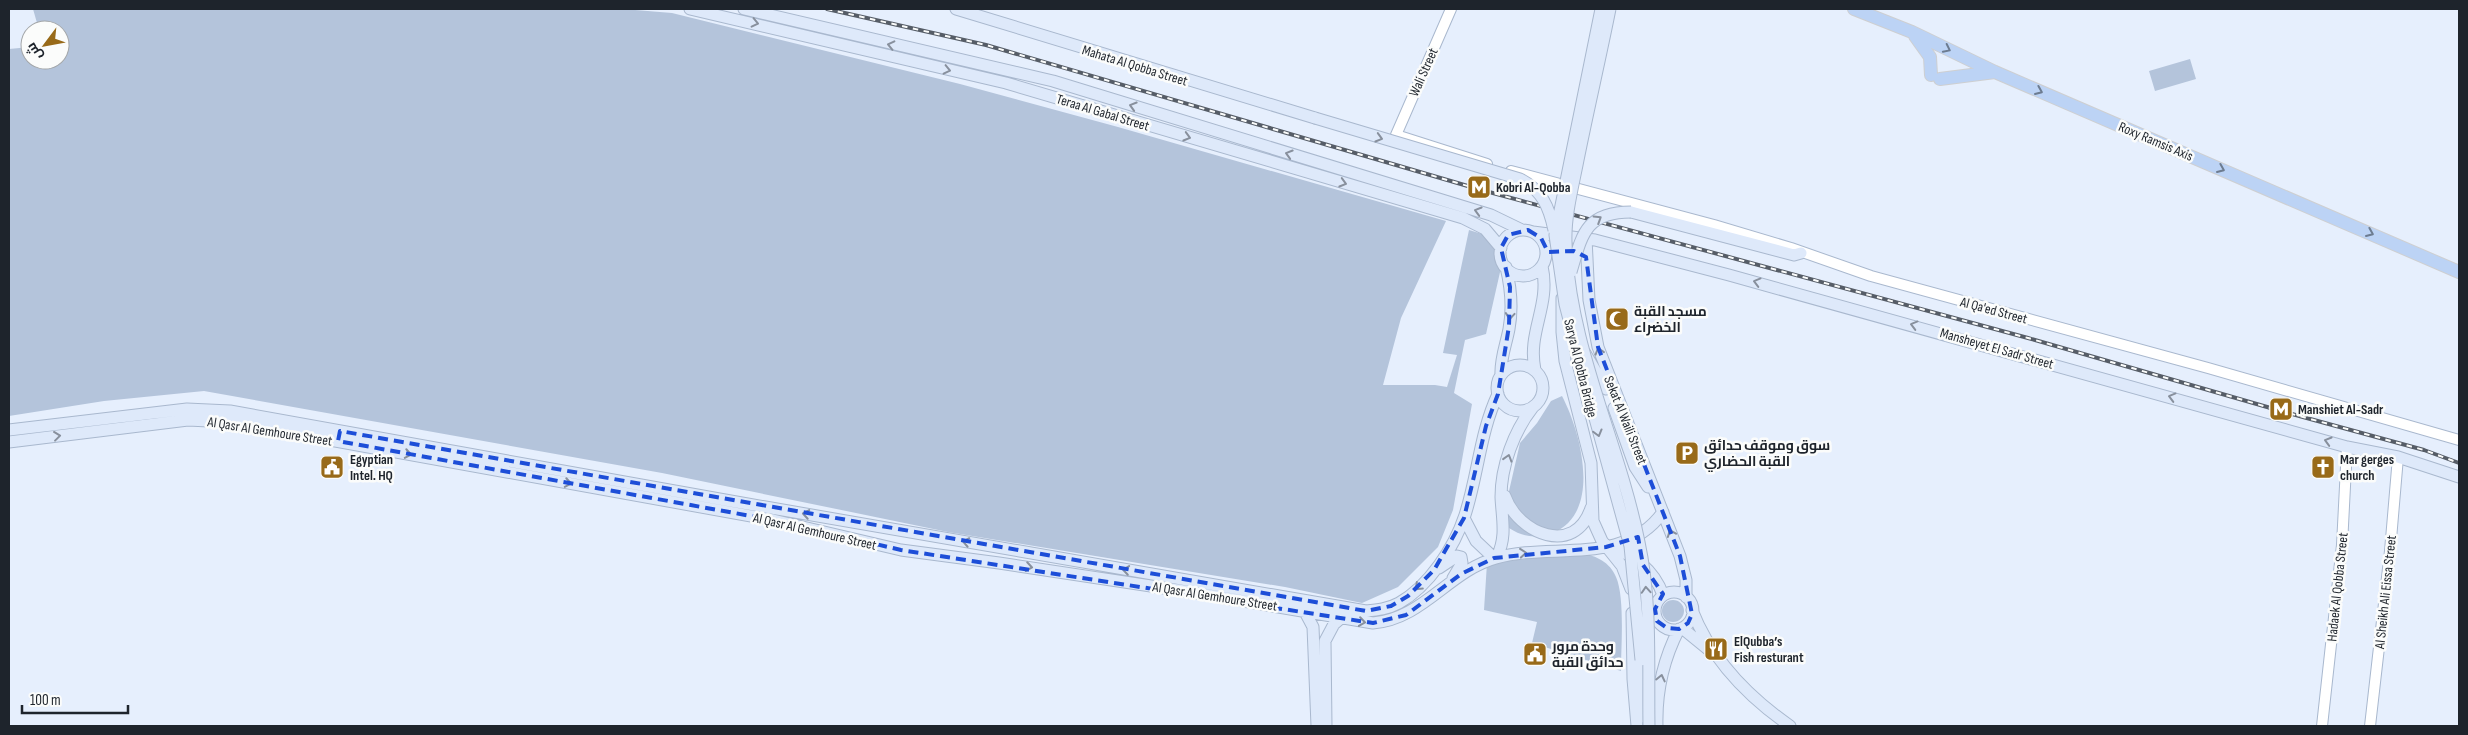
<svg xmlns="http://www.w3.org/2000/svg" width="2468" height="735" viewBox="0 0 2468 735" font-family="'Sofia Sans Condensed',Cairo,sans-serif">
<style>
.green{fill:#b4c4db}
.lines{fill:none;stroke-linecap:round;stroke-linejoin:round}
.tertiary-casing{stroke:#a9b8ce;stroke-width:12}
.secondary-casing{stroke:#a9b8ce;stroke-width:13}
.primary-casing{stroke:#cecfd1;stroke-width:14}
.tertiary{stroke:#fff;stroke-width:10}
.secondary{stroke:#dee9fa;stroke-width:11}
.primary{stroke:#bcd3f5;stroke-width:12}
.rail-casing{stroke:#565d67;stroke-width:4}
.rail{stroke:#fbfcfb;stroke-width:2;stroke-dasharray:5.5;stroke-linecap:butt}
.secondary-bridge-casing{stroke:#a9b8ce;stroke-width:13;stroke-linecap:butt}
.secondary-bridge{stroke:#dee9fa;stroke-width:11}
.oneway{stroke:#88909d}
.oneway2{stroke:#6d7c90}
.marked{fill:none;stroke:#1d4ed8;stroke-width:4;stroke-dasharray:10 6;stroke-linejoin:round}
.labels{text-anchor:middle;stroke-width:5;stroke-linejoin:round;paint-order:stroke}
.street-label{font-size:14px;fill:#1e242c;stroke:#fbfcfb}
.poi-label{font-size:14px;font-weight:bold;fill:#1e242c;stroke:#fbfcfb;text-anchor:start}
</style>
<rect width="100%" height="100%" fill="#e6effd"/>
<path class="green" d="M33,9H623L672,13L960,84L1118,127L1446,221L1401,318L1383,385H1435L1447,387L1457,355L1443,353L1469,230L1495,238L1503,259L1486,334L1465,340L1454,393L1472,404L1453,510L1438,547L1398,587L1362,603L1285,587L948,532L662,473L204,391L104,401L9,416V49L30,47V60H60V30H39Z
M2190,59L2196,79L2155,91L2149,71Z
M1562,396C1581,432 1603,514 1552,533C1536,539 1523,537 1509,528L1504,513L1520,443L1537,423L1551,401Z
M1582,553C1596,556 1610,562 1616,577C1625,597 1621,647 1621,671L1532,643L1537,622L1484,610L1487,563Z
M1662 611a11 11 0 1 1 22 0a11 11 0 1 1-22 0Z"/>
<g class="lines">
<g class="tertiary-casing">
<path id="tertiary" d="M1451,9L1396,135L1487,164
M1511,171L1714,225L1791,248L1871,276L2208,368L2459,440
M2322,726L2342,545L2347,447
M2370,726L2390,551L2398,457"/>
</g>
<g class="secondary-casing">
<path id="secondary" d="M690,9L1006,83L1463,218L1485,229L1501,248
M744,9L1053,81L1491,215L1522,230
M956,9L1315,118
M1631,212L1794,255L1801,253
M1500 253a23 23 0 1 1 46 0a23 23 0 1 1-46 0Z
M1533,232L1595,240L1729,275L2347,447L2398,457L2459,477
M1586,238L1589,300L1598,347L1680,556L1686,580V597
M1562,298V332L1565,361L1591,463L1593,521L1602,541L1622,566L1631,589
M1585,353L1606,389
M1497 388a23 23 0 1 1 46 0a23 23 0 1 1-46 0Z
M1535,370C1527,331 1551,306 1542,266
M1501,375C1500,359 1506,345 1509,329C1513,308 1511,288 1506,267
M1614,408L1635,467L1648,487
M9,430L187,409L230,411L725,500L1366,611C1377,610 1388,609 1399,603C1429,586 1454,548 1465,515C1478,475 1480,432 1498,394
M9,442L188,420L229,422L773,520L901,550L999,563L1184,591L1373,623C1423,619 1449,571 1496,558C1551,542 1624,567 1663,512
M1505,496C1518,534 1575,557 1591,508
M1464,518L1476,541L1494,558
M1608,547C1634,554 1654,570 1663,595
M1497,557C1507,536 1502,519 1501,497C1501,466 1514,431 1533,407
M1439,568L1457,556L1461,557L1462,563L1453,578
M1655 611a19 19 0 1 1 38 0a19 19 0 1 1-38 0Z
M1304,610L1313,627L1317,726
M1692,610C1711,659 1747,696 1790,726
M1632,613L1633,679L1637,726
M1682,628L1709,650
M1641,661L1642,717
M1326,726L1325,641L1334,624L1341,618
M1657,726C1656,691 1663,660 1679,629"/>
</g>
<g class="primary-casing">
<path id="primary" d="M1854,9L1912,32L1995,72L2459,272
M1915,36L1930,57L1931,75
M1940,79L1995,72"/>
</g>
<use href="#tertiary" class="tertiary"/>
<use href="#secondary" class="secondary"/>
<use href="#primary" class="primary"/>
<g class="rail-casing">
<path id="rail" d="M827,9L986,45L1478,189L2028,338L2281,411L2424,450L2459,463"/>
</g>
<use href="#rail" class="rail"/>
<g class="secondary-bridge-casing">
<path id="secondary-bridge" d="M1610,9C1600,59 1588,110 1578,160C1573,186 1565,216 1566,242C1569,346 1619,442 1639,542C1652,602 1648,665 1649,726
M1315,118L1520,179C1542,190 1549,207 1554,230
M1571,272C1582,235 1585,212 1631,212
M1572,331L1565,304L1555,235L1601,9
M1576,349L1630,546L1641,660"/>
</g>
<use href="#secondary-bridge" class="secondary-bridge"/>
</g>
<defs><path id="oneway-chevron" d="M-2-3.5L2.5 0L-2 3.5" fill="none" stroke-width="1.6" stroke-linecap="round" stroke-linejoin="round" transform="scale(1.25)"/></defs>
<g class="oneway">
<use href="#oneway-chevron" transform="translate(755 23) rotate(13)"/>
<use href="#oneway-chevron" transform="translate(891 45) rotate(-167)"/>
<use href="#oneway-chevron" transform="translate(947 70) rotate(13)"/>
<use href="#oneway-chevron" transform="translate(1133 106) rotate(-163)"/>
<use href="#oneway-chevron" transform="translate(1187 137) rotate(16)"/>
<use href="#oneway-chevron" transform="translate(1379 138) rotate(16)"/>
<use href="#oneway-chevron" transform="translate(1289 154) rotate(-163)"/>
<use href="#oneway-chevron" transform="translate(1343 183) rotate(16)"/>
<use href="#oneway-chevron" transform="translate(1478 211) rotate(-164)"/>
<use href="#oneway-chevron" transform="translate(1598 219) rotate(-32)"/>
<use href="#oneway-chevron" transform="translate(1757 282) rotate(-165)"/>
<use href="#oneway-chevron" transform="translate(1510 316) rotate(95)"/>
<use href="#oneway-chevron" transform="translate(1914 325) rotate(-165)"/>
<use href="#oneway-chevron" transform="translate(1599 351) rotate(-107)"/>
<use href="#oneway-chevron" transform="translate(2172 397) rotate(-165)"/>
<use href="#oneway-chevron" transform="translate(1598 433) rotate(75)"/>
<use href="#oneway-chevron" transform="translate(57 436) rotate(-7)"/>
<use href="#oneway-chevron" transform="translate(2328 441) rotate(-164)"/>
<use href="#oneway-chevron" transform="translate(408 454) rotate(10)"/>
<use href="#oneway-chevron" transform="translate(1508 458) rotate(-73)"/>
<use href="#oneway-chevron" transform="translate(568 483) rotate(10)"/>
<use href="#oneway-chevron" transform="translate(806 514) rotate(-170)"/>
<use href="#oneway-chevron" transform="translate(1671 533) rotate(-112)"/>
<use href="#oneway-chevron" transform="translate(966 542) rotate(-169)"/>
<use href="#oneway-chevron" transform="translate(1523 553) rotate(-5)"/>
<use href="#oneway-chevron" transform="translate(1029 567) rotate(9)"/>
<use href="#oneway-chevron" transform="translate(1126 570) rotate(-171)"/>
<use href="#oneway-chevron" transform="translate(1418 587) rotate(137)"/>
<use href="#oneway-chevron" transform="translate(1646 590) rotate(-94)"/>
<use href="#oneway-chevron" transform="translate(1362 622) rotate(8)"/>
<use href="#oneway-chevron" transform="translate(1661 678) rotate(-77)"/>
</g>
<g class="oneway2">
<use href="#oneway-chevron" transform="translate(1947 49) rotate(26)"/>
<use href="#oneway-chevron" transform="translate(2039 91) rotate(23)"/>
<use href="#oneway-chevron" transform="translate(2221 169) rotate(23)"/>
<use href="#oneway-chevron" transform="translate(2370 233) rotate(23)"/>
</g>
<path class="marked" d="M1528,230L1541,238L1548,252L1574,251L1586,257L1598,347L1680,556L1692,614L1688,623L1679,629L1667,628L1657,621L1655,609L1663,594L1643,565L1638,537L1606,547L1494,558L1461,574L1406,615L1373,623L901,550L773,520L338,441L340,431L1366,611L1391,606L1408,596L1434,570L1464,518L1486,426L1498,394L1509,326L1510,287L1501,248L1508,235Z"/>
<defs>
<g id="metro-square" transform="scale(1.25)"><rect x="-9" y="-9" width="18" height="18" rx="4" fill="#986a19" stroke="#fbfcfb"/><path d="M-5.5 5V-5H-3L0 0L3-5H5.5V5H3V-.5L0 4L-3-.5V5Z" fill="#fff"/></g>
<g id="mosque-square" transform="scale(1.25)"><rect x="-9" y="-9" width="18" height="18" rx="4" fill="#986a19" stroke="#fbfcfb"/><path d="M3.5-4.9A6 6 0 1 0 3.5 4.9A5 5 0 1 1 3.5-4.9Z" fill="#fff"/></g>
<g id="parking-square" transform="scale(1.25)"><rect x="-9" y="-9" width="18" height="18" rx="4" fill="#986a19" stroke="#fbfcfb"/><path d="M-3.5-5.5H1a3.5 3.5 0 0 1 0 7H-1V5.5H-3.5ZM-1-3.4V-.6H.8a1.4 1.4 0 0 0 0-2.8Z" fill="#fff"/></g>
<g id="civic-square" transform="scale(1.25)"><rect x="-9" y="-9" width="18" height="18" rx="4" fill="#986a19" stroke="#fbfcfb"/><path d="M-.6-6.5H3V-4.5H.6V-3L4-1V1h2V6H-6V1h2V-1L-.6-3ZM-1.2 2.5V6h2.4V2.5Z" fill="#fff"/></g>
<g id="church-square" transform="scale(1.25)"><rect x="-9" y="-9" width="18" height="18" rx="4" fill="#986a19" stroke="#fbfcfb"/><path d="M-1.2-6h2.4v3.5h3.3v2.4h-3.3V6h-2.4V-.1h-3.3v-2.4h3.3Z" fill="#fff"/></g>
<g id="restaurant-square" transform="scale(1.25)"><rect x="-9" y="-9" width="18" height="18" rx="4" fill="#986a19" stroke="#fbfcfb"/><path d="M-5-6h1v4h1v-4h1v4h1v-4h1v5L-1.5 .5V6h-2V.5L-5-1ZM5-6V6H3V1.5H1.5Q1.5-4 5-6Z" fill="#fff"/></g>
</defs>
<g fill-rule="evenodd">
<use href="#metro-square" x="1479" y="187"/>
<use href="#mosque-square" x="1617" y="319"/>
<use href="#metro-square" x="2281" y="409"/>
<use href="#parking-square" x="1687" y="453"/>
<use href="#civic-square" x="332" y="467"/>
<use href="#church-square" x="2323" y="467"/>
<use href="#restaurant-square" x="1716" y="649"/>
<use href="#civic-square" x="1535" y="654"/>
</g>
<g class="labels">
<g class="street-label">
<text transform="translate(1135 65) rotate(17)" y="5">Mahata Al Qobba Street</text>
<text transform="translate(1423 72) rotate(-66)" y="5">Wali Street</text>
<text transform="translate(1103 112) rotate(17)" y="5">Teraa Al Gabal Street</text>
<text transform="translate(2156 141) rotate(23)" y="5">Roxy Ramsis Axis</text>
<text transform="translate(1994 310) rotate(15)" y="5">Al Qa'ed Street</text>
<text transform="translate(1997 348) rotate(16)" y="5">Mansheyet El Sadr Street</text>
<text transform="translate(1581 368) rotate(76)" y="5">Sarya Al Qobba Bridge</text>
<text transform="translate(1626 420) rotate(68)" y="5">Sekat Al Waili Street</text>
<text transform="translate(270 431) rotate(9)" y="5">Al Qasr Al Gemhoure Street</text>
<text transform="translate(815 531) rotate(13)" y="5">Al Qasr Al Gemhoure Street</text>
<text transform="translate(2337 587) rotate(-84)" y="5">Hadaek Al Qobba Street</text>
<text transform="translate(2385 592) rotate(-84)" y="5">Al Sheikh Ali Eissa Street</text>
<text transform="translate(1215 596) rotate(9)" y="5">Al Qasr Al Gemhoure Street</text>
</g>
<g class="poi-label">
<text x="1496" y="192">Kobri Al-Qobba</text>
<text x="1634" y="316">مسجد القبة<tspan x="1634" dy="16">الخضراء</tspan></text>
<text x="2298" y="414">Manshiet Al-Sadr</text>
<text x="1704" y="450">سوق وموقف حدائق<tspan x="1704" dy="16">القبة الحضاري</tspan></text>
<text x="350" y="464">Egyptian<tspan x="350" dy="16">Intel. HQ</tspan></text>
<text x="2340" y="464">Mar gerges<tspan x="2340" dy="16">church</tspan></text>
<text x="1734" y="646">ElQubba’s<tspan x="1734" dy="16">Fish resturant</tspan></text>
<text x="1552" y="651">وحدة مرور<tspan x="1552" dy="16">حدائق القبة</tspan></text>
</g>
</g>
<rect width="2468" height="735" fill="none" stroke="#1e242c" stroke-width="20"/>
<g transform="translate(45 45) rotate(238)"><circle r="24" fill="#fbfcfb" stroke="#a3a6a8"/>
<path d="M0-4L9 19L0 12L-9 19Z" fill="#986a19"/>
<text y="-8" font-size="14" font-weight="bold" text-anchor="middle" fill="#1e242c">ش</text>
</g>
<path d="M22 705v8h106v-8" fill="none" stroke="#1e242c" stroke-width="2.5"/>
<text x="30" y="705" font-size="15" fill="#1e242c" stroke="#fbfcfb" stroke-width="4" paint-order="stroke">100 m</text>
</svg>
